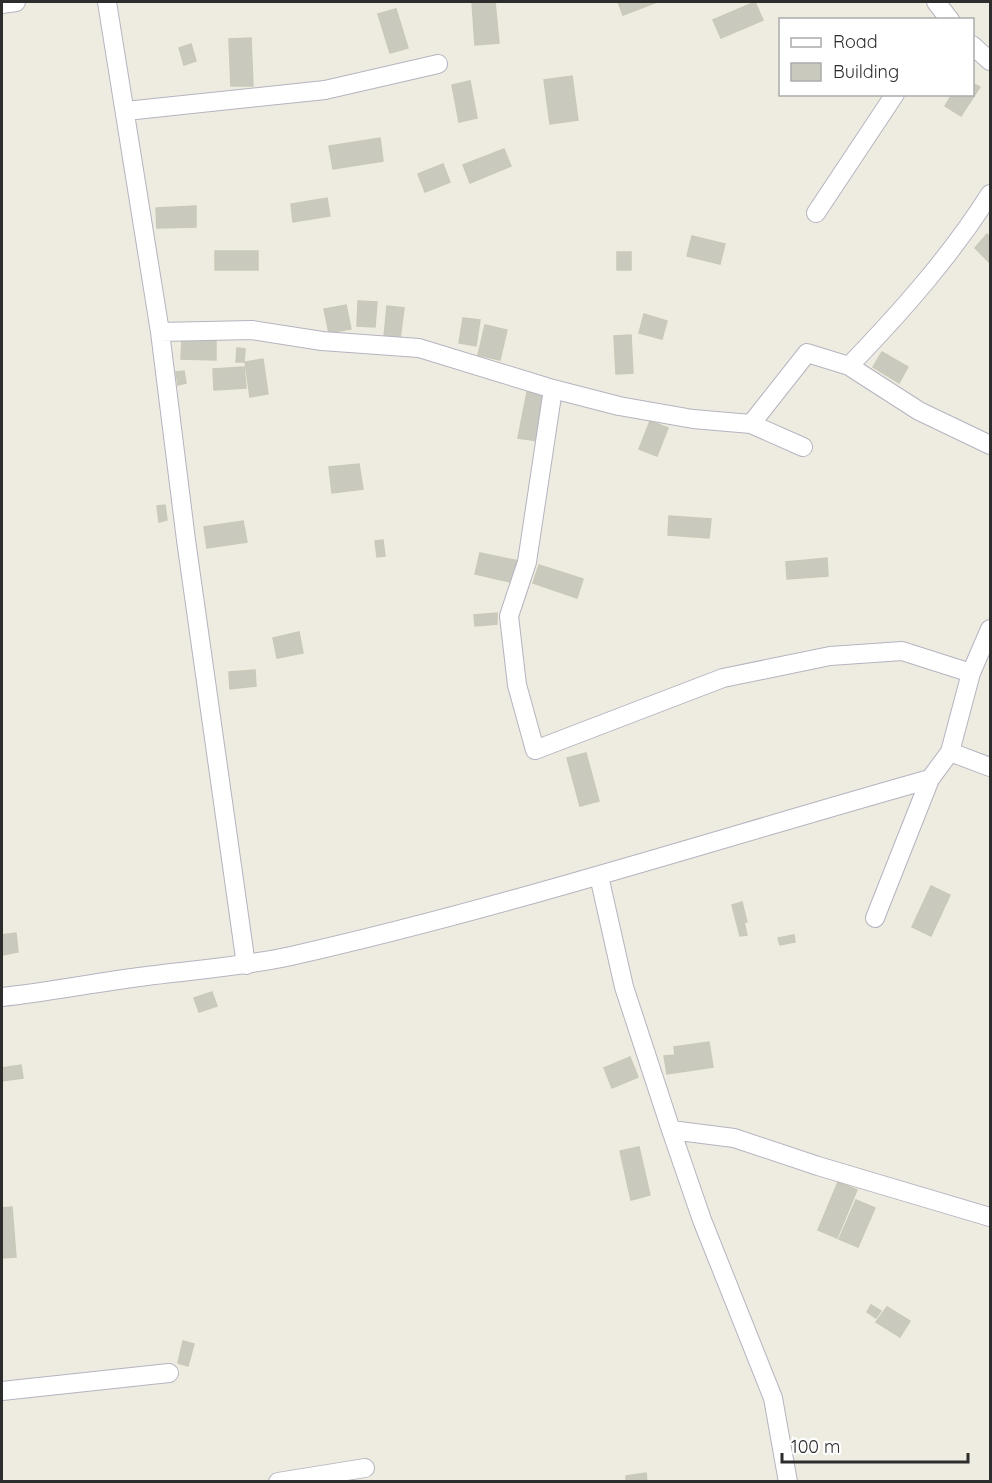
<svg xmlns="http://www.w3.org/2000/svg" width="992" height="1483" viewBox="0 0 992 1483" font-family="Quicksand,sans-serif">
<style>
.building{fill:#cac9be;stroke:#cac9b9;stroke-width:1.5}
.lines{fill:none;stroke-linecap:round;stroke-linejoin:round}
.minor-casing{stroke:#b5b3c0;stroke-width:20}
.minor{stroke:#fff;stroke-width:18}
</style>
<rect width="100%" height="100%" fill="#eeece0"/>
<path class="building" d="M472,2H495L499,43L475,45Z
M618,2H657L623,15Z
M755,2L763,20L721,38L713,20Z
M396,9L408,48L390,53L378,14Z
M251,38L253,86H231L229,39Z
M191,44L196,61L184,65L179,48Z
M572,76L578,120L550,124L544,80Z
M470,81L477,118L459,122L452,85Z
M972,83L980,87L961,116L945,106L952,94H972Z
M380,138L383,161L333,169L329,146Z
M504,149L511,166L470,183L463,165Z
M443,164L450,182L425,192L418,174Z
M327,198L330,216L293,222L291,204Z
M196,206V227L157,228L156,208Z
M987,234L990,238V263L975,248Z
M692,236L725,244L720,264L687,256Z
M215,251H258V270H215Z
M617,252H631V270H617Z
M358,301L377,302L375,327L357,326Z
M346,305L351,329L329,333L324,309Z
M387,306L404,308L400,339L384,337Z
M644,314L667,321L662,339L639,333Z
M463,318L480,320L476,346L459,343Z
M485,325L507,330L500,360L478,355Z
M631,335L633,373L616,374L614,336Z
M182,339H216V360L181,359Z
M237,348L245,349L244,362H236Z
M882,352L908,367L899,383L873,367Z
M263,359L268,394L250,397L245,362Z
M244,367L246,388L214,390L213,369Z
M184,371L186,383L178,385L176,372Z
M527,392L546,396L538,441L518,438Z
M650,421L668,428L657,456L639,449Z
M359,464L363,489L332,493L329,467Z
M165,505L167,520L159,522L157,506Z
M669,516L711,519L709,538L668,535Z
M243,521L247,542L207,548L204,527Z
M383,540L385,556L377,557L375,541Z
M480,553L519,561L514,583L475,574Z
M827,558L828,576L787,579L786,562Z
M539,565L583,579L577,598L533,583Z
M497,613V624L475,626L474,615Z
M299,632L303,653L277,658L273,638Z
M255,670L256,686L230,689L229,672Z
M586,753L599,801L580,806L567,758Z
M931,886L950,895L931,936L912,927Z
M742,902L747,922H744L747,935L740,936L732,905Z
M16,933L18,952L2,955V935Z
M794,935L795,942L780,945L778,938Z
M212,992L217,1006L199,1012L194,998Z
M709,1042L713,1067L667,1074L664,1056L675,1055L674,1047Z
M630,1057L638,1077L612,1088L604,1068Z
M21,1065L23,1078L2,1081V1068Z
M639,1147L650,1195L631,1200L620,1151Z
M838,1182L857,1190L837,1238L818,1230Z
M856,1200L875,1208L858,1247L839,1239Z
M12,1207L16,1257L2,1258V1208Z
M871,1305L881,1311L876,1318L867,1312Z
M887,1307L910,1321L900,1337L876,1322Z
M183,1341L194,1344L188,1366L178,1363Z
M646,1473L647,1482H626V1476Z"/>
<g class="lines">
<g class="minor-casing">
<path id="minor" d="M107,2L160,332L186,540L246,965
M936,2L950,20
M2,4L16,2
M972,45L990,61
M126,111L325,90L438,64
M816,213L895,94
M160,332L252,330L322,341L419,348L553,389L619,406L693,419L751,424L803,447
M849,366C901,312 950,257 990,194
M553,389L527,562L509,616L517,685L535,750L723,678L830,656L902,651L971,673
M751,424L807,353L849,366L919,411L990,445
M950,752L990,767
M599,876L624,987L671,1130L702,1220L773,1398L788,1482
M875,918L930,779L950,752L971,673L990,629
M2,997C48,992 93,983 139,977C190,970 241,967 291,956C507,907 717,839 930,779
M671,1130L734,1138L818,1166L990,1217
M2,1391L169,1373
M278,1482L365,1468"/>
</g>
<use href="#minor" class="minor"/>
</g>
<rect width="992" height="1483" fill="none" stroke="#2d2d2d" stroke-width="6"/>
<rect x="779" y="18" width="195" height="78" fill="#ffffff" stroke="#ababab" stroke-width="1.5"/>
<rect x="791" y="38" width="30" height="9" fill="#ffffff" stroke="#ababab" stroke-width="1.5"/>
<text x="833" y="48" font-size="18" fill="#2d2d2d">Road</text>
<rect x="791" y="63" width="30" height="18" fill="#cac9be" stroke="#ababab" stroke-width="1.5"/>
<text x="833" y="78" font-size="18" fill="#2d2d2d">Building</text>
<path d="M782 1453v9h186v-9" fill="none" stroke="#2d2d2d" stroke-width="3"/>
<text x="791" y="1453" font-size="18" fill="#2d2d2d" stroke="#ffffff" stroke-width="4.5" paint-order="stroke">100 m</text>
</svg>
